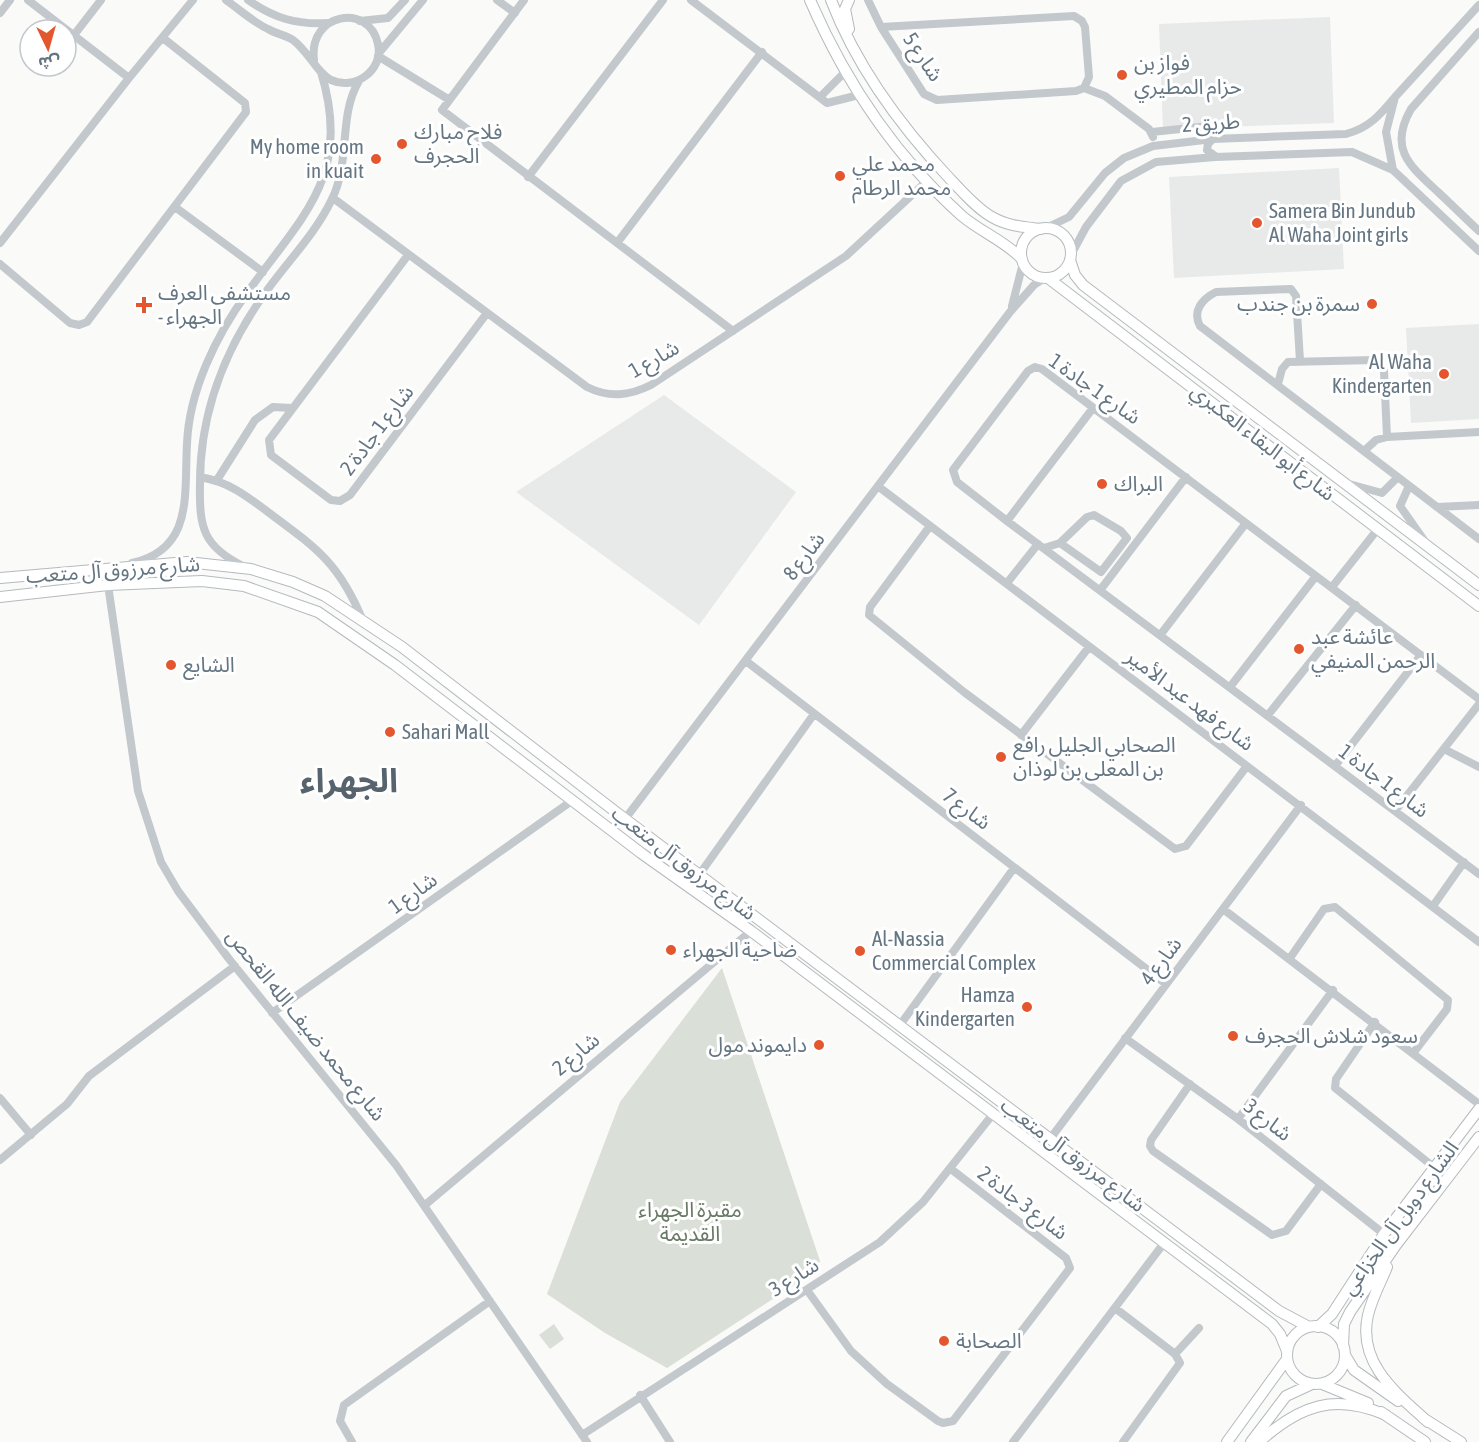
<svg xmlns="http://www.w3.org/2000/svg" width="1479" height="1442" viewBox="0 0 1479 1442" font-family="'Asap Condensed','Noto Sans Arabic',sans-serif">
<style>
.built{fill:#e8e9e9}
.green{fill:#dadfd7}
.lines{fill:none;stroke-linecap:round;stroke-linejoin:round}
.major-casing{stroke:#b5babe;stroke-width:12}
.minor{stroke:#c3c8cc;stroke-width:8}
.major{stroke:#fff;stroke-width:10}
.poi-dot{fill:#e4572e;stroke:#fff;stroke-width:2}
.labels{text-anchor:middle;stroke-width:6;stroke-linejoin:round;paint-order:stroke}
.street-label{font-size:21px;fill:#657683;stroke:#fff}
.poi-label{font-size:21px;fill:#657683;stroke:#fff;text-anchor:start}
.park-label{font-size:21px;fill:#687a64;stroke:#fff}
.town-label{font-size:33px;font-weight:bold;fill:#57646e;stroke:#fff}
</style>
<rect width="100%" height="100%" fill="#fafaf8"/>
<path class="built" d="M1330,17L1334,123L1163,129L1159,24Z
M1339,168L1344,269L1174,278L1169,177Z
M1479,324V419L1411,423L1406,328Z
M664,395L796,492L699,625L516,492Z"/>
<path class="green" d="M722,968L820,1261L814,1272L667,1368L605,1333L547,1294L620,1102Z
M554,1324L564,1339L550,1349L539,1335Z"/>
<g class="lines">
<g class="major-casing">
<path id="major" d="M810,0C846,83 895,156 962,216C981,232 1005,241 1022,259
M831,0C857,68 901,127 951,180C963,192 976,208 992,217C1007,226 1024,227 1041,229
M849,0L845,9L849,29
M1021 253a25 25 0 1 1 50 0a25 25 0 1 1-50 0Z
M1070,260L1075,275L1083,285L1479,585
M1048,278L1479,606
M0,578L187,562L251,569L293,582L325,596L402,647L625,819L1279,1311L1309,1327
M0,597L108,585L202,581L244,586L318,612L395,665L641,853L751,931L1272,1324L1280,1334L1287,1351
M1387,1267C1381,1282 1372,1298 1368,1315C1357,1363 1396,1393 1428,1422
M1287 1355a29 29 0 1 1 58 0a29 29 0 1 1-58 0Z
M1318,1327L1332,1314L1384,1234L1479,1109
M1343,1346L1344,1324L1350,1312L1396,1245L1479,1137
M1345,1355L1354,1370L1398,1401
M1322,1384L1368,1403
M1381,1412L1425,1442
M1423,1418L1461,1442
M1227,1442L1287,1359
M1251,1442L1286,1396L1312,1384
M1259,1442C1300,1405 1335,1393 1386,1415"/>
</g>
<path class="minor" d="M28,0L129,78
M226,0C240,10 253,22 268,29C276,34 286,35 293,40C308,51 317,73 331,80C355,91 384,70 378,44C369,2 308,13 314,60
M248,0C274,18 296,25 328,23
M497,0L515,13
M524,0L442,110L733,331
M691,0L827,103L859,95
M868,0L881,27
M1479,5L1395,97L1386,132L1393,170L1479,251
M0,13L10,0
M1074,16L1082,21L1085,27L1089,77L1084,88L1076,91L937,100L924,94L881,27Z
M360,21L388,18L405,0
M1479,32L1411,109C1388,149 1410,166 1438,192C1452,205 1465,218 1479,231
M74,35L101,0
M379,53L423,0
M378,56L448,99
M1084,88L1105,96L1149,129L1153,137
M820,97L845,72
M1152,132L1209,126L1213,139L1208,144L1207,150L1215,156
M528,177L663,0
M333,198L587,387C609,398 629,396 651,385L846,256L926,182
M175,207L263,272
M1046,228L1069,217L1105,173L1124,158L1153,146L1213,139L1346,134C1369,128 1380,115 1395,97
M0,243L129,78L193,0
M617,243L762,52
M408,255L269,440L271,455L331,500L340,501L350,495L487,313
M1071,255L1086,227L1121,181L1156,162L1215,157L1352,152L1393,170
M0,264L70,323L79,325L87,322L246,112L245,103L163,38
M1012,306L1023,263
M1300,361L1296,296L1291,289L1216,292C1202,299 1192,311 1200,326L1479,539
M1278,384L1282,369L1288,362L1375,360L1384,371L1387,437
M1364,451L1376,440L1387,437L1479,432
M200,477C230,482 248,497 272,515C318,549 340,565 363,621
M217,480L255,420L273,407L292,408
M1349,484L1382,493L1397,478
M1409,486L1400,506L1424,540
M879,487L1479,942
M1437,507L1479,505
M1007,521L1093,408
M930,526L870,607L869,615L964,692L1175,849L1186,846L1247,766
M1044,548L1060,543L1087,517L1094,515L1121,531L1127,538L1101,572L1060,543
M132,563C194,549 184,495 187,444C189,391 216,336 247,293C302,216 353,176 321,72
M245,567C203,547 199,528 200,483C200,415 224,351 263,296C285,264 315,235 332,199C351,160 338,116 359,81
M1007,583L1038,544
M108,585L138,791L161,862L178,891L229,959L396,1165L587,1442
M1332,587L1377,530
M1101,589L1186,477
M1161,634L1246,523
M746,661L1166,984
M1230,687L1316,576
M1479,699L1042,369L1035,367L1028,371L953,470L957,482L1007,521L1479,874
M1268,715L1356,605
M1021,735L1089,647
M1444,749L1479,767
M1335,766L1421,655
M1395,811L1479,704
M625,819L1010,312L1034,285L1045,278
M699,875L814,714
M1433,906L1464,862
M1223,909L1479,1104
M1290,958L1324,909L1335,907L1448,1000L1447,1009L1414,1052
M272,1013L573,800
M1375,1022L1336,1079L1335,1088L1435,1168
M900,1025L1014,868
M1125,1038L1238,1119L1384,1234
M1190,1084L1151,1140L1150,1146L1153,1151L1272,1235L1286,1231L1321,1184
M0,1098L31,1135
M1238,1119L1333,990
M1050,1139L1301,805
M0,1160L67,1104L89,1076L235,966
M425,1205L751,931
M807,1290L851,1351L887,1384L938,1421L943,1423L953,1421L1070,1268L1066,1258L951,1169
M1115,1308L1175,1354L1180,1363L1123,1442
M1175,1354L1199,1328
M640,1395L670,1442
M582,1435L880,1242L923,1202L993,1114
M352,1442L340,1421L344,1405L490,1301
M1013,1442L1164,1243"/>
<use href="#major" class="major"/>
</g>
<g class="poi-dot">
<circle cx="1122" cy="75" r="6"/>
<circle cx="402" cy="144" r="6"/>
<circle cx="376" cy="159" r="6"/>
<circle cx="840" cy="176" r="6"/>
<circle cx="1257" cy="223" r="6"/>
<circle cx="1372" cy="304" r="6"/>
<path d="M141 296h6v6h6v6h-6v6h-6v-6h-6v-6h6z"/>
<circle cx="1444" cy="374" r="6"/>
<circle cx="1102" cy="484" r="6"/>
<circle cx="1299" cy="649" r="6"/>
<circle cx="171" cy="665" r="6"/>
<circle cx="390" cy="732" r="6"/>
<circle cx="1001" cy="757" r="6"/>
<circle cx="671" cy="950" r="6"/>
<circle cx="860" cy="951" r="6"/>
<circle cx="1027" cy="1007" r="6"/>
<circle cx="1233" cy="1036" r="6"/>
<circle cx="819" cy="1045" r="6"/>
<circle cx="944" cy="1341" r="6"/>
</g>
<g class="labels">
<g class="street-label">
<text transform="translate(923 57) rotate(56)" y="7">شارع 5</text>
<text transform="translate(1211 123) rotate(-4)" y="7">طريق 2</text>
<text transform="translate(654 359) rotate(-30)" y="7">شارع 1</text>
<text transform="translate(1095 389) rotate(35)" y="7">شارع 1 جادة 1</text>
<text transform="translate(377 430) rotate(-53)" y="7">شارع 1 جادة 2</text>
<text transform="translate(1263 442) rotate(38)" y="7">شارع أبو البقاء العكبري</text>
<text transform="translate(804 556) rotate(-53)" y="7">شارع 8</text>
<text transform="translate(113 570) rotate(-4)" y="7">شارع مرزوق آل متعب</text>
<text transform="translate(1190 700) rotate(37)" y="7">شارع فهد عبد الأمير</text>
<text transform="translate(1384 781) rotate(37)" y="7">شارع 1 جادة 1</text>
<text transform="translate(967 809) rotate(37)" y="7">شارع 7</text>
<text transform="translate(684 863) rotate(37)" y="7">شارع مرزوق آل متعب</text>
<text transform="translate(413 893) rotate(-36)" y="7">شارع 1</text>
<text transform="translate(1161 961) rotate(-53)" y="7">شارع 4</text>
<text transform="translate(306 1025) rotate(51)" y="7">شارع محمد ضيف الله القحص</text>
<text transform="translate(576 1054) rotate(-40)" y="7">شارع 2</text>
<text transform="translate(1268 1120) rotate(38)" y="7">شارع 3</text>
<text transform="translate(1073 1155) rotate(37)" y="7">شارع مرزوق آل متعب</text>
<text transform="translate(1023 1203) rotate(37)" y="7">شارع 3 جادة 2</text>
<text transform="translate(1400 1218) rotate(-54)" y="7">الشارع دوبل آل الخزاعي</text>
<text transform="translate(794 1277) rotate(-32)" y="7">شارع 3</text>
</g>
<g class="poi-label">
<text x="1134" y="70">فواز بن<tspan x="1134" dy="24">حزام المطيري</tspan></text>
<text x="414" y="139">فلاح مبارك<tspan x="414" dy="24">الحجرف</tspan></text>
<text x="364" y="154" text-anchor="end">My home room<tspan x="364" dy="24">in kuait</tspan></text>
<text x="852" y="171">محمد علي<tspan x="852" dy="24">محمد الرطام</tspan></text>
<text x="1269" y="218">Samera Bin Jundub<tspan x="1269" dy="24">Al Waha Joint girls</tspan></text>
<text x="158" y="300">مستشفى العرف<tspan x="158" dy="24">- الجهراء</tspan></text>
<text x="1360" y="311" text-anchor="end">سمرة بن جندب</text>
<text x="1432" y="369" text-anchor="end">Al Waha<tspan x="1432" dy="24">Kindergarten</tspan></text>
<text x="1114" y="491">البراك</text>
<text x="1311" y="644">عائشة عبد<tspan x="1311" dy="24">الرحمن المنيفي</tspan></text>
<text x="183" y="672">الشايع</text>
<text x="402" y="739">Sahari Mall</text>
<text x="1013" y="752">الصحابي الجليل رافع<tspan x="1013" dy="24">بن المعلى بن لوذان</tspan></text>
<text x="872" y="946">Al-Nassia<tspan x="872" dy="24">Commercial Complex</tspan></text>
<text x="683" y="957">ضاحية الجهراء</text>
<text x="1015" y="1002" text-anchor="end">Hamza<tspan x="1015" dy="24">Kindergarten</tspan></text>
<text x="1245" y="1043">سعود شلاش الحجرف</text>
<text x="807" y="1052" text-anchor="end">دايموند مول</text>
<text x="956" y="1348">الصحابة</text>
</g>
<g class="park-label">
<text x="690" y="1217">مقبرة الجهراء<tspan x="690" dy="24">القديمة</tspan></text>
</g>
<g class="town-label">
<text x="349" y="792">الجهراء</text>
</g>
</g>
<g transform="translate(48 48) rotate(175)"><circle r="28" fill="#ffffff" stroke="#c1c8cd" stroke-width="1.5"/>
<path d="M0-4.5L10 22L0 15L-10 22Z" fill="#e4572e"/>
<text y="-9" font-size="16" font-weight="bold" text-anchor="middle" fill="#657683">ش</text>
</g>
</svg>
